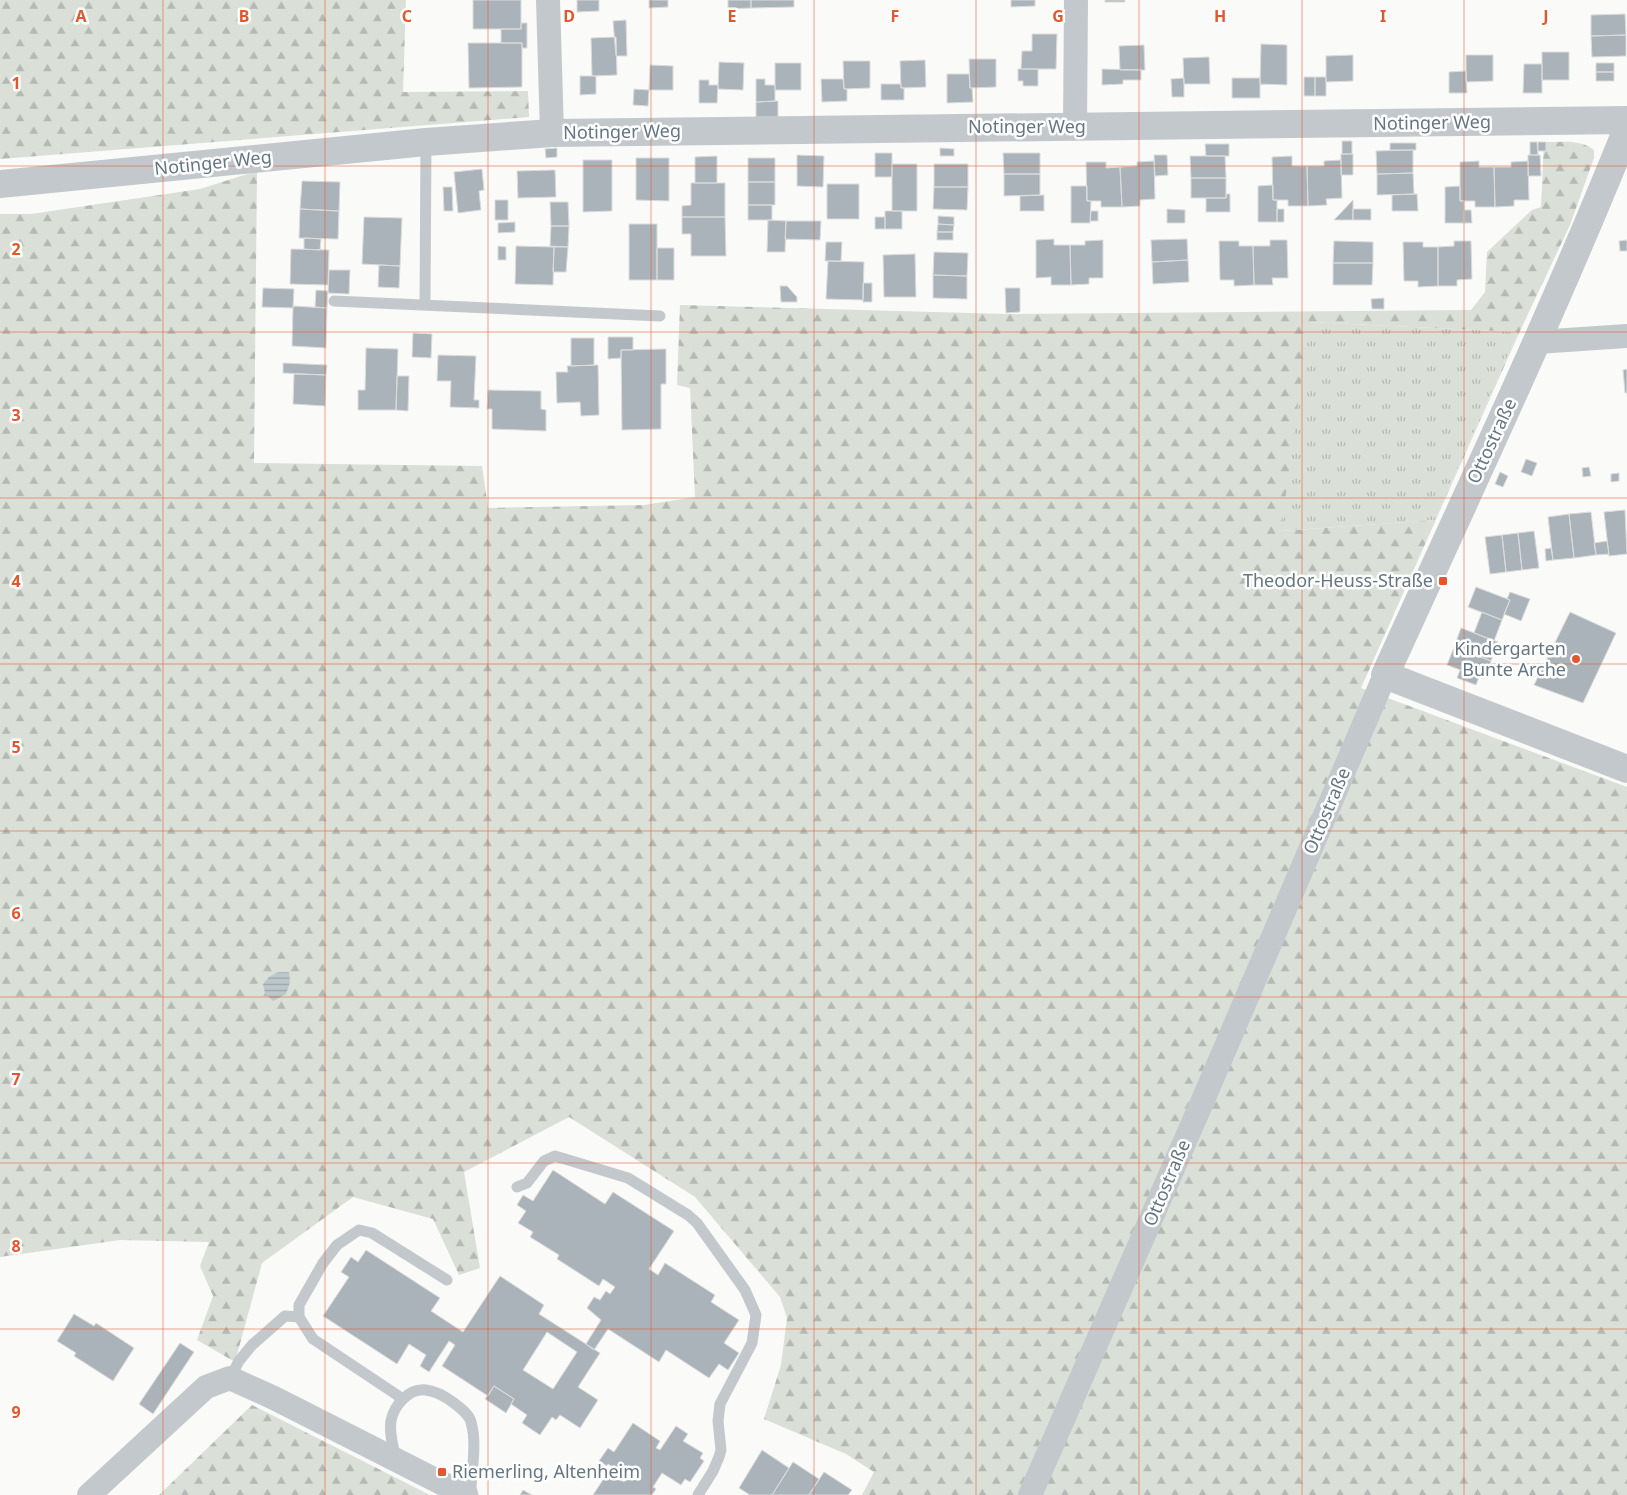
<svg xmlns="http://www.w3.org/2000/svg" width="1627" height="1495" viewBox="0 0 1627 1495" font-family="'Noto Sans',sans-serif">
<style>
.grass{fill:url(#grass-tufts)}
.forest{fill:url(#forest-firs);fill-rule:evenodd}
.water{fill:url(#water-rules)}
.building{fill:#aab3b9;stroke:#dcdcda;fill-rule:evenodd}
.lines{fill:none;stroke-linecap:round;stroke-linejoin:round}
.service{stroke:#c3c8cc;stroke-width:11}
.minor{stroke:#c3c8cc;stroke-width:24}
.tertiary{stroke:#c3c8cc;stroke-width:28}
.grid{fill:none;stroke:#e4572e;stroke-width:1;stroke-opacity:0.55}
.poi-dot{fill:#e4572e;stroke:#fff;stroke-width:2}
.labels{text-anchor:middle;stroke-width:5;stroke-linejoin:round;paint-order:stroke}
.street-label{font-size:18px;fill:#657683;stroke:#fff}
.poi-label{font-size:18px;fill:#657683;stroke:#fff;text-anchor:end}
.grid-label{font-size:16px;text-anchor:middle;font-weight:bold;fill:#e4572e;stroke:#fff;stroke-width:5;stroke-linejoin:round;paint-order:stroke}
</style>
<defs>
<pattern id="grass-tufts" width="24" height="20" patternUnits="userSpaceOnUse" patternTransform="scale(1.25)"><rect width="24" height="20" fill="#dadfd7"/><path d="M3 7l-1-3M5 7V3M7 7l1-3M15 17l-1-3M17 17v-4M19 17l1-3" fill="none" stroke="#b4b9b4"/></pattern>
<pattern id="forest-firs" width="22" height="20" patternUnits="userSpaceOnUse" patternTransform="scale(1.25)"><rect width="22" height="20" fill="#dadfd7"/><path d="M5 1l3.5 6h-7zM16 11l3.5 6h-7z" fill="#b4b9b4"/></pattern>
<pattern id="water-rules" width="6" height="5" patternUnits="userSpaceOnUse" patternTransform="scale(1.25)"><rect width="6" height="5" fill="#bbc7cb"/><path d="M0 2.5h6" fill="none" stroke="#9ca6aa"/></pattern>
</defs>
<rect width="100%" height="100%" fill="#fafaf8"/>
<path class="grass" d="M1308,322L1518,332L1435,520L1280,531Z"/>
<path class="forest" d="M0,0H406L403,92L528,91L529,117L0,159Z
M1544,142C1561,142 1581,139 1594,150V158L1570,225L1520,331L1361,688L1627,787V1495H862L874,1472L846,1454L764,1419L781,1365L787,1318L780,1297L695,1197L569,1117L464,1172L480,1268L459,1275L433,1219L353,1197L262,1263L235,1362L197,1340L213,1296L200,1266L209,1242L120,1240L0,1257V214H31L200,189L257,171L254,463L482,466L488,508L644,505L695,497L690,388L677,385L680,305L1006,314L1471,310L1485,292L1487,252L1532,210L1541,207ZM1309,322L1518,332L1435,520L1281,531Z
M252,1405L430,1495H159Z"/>
<path class="water" d="M278,972H289L290,982L286,994L273,1001L265,993L263,984L269,977Z"/>
<path class="building" d="M473,0H521V29H473Z
M577,0H599V11L577,12Z
M649,0H668V7L649,8Z
M728,0H751V8L728,9Z
M751,0H794V7L751,8Z
M1011,0H1035V6L1011,7Z
M1105,0H1125V2H1105Z
M1625,14L1626,35L1591,36V15Z
M626,20L627,56H616L613,21Z
M521,23H527V48H522V43H501V29H521Z
M1032,34H1057L1056,69H1021L1022,51H1032Z
M1626,35V56L1592,57L1591,36Z
M616,37L617,75L592,76L591,38Z
M468,43H522V87L469,88Z
M1261,44L1287,45V85L1260,84Z
M1144,45L1145,70H1120L1119,46Z
M1542,52H1569V80H1542Z
M1353,55V81L1326,82V56Z
M1466,55H1493V81L1466,82Z
M1209,57L1210,84H1184L1183,58Z
M969,59H996V87L970,88Z
M925,60L926,87L901,88L900,61Z
M843,61H870V88L844,89Z
M719,62L744,63L743,90L718,89Z
M775,63H801V90H775Z
M1596,63H1614V72H1596Z
M1524,64H1542V93H1523Z
M650,65L673,66V90H649Z
M1018,69H1038V86H1023V81H1018Z
M1102,69L1141,70V80H1123V84L1102,85Z
M1466,71L1467,93H1449V72Z
M1596,72H1614V81H1596Z
M947,74H969L970,88H972L973,102L947,103Z
M580,76H596V94L580,95Z
M1304,77H1315V96H1304Z
M1315,77H1326V96H1315Z
M1184,78V97H1172L1171,79Z
M1232,78H1260V98H1232Z
M756,79H765V85H775V101L756,102Z
M821,79H843L844,89H847V101L822,102Z
M699,80H709V85H718L717,103H699Z
M881,84H901V88H904V100H881Z
M634,89L649,90L648,106L633,105Z
M778,101V117H756V102Z
M1342,141H1352V154H1342Z
M1530,142H1537L1538,155H1530Z
M1538,142H1546V151H1538Z
M1390,143H1416V150H1390Z
M1205,144H1229V156H1206Z
M557,148V157L546,158L545,149Z
M940,148L954,149V156H940Z
M1413,150V173L1377,174L1376,151Z
M875,153H892V177H875Z
M1003,153H1040V174H1004Z
M1341,154H1353V175H1341Z
M797,155L824,156L823,187L797,186Z
M1154,155H1167L1168,175L1155,176Z
M1528,155H1540L1541,176H1528Z
M717,156V183H695V157Z
M1190,156H1225L1226,178H1191Z
M1292,156V166H1307L1308,206H1288V200H1273L1272,157Z
M636,158H669V201L636,200Z
M748,158H775V182H748Z
M583,160H612V211L583,212Z
M1341,160L1342,198L1326,199L1327,205L1308,206L1307,166H1324V161Z
M1154,161L1155,199L1140,200V206L1122,207L1120,167L1137,166V162Z
M1479,161V167H1494L1495,207H1475V201H1460V162Z
M1528,161L1529,200H1514V206L1495,207L1494,167H1511V162Z
M1086,162H1106V168L1120,167L1122,207H1101V201H1087Z
M892,164H917V211H892Z
M934,164H968V187H934Z
M482,169L484,190L479,191L481,210L458,213L454,172Z
M555,170L556,197L518,198L517,171Z
M1413,173L1414,194L1377,195V174Z
M1004,174H1040V195L1004,196Z
M1191,178H1226V198H1191Z
M302,181L340,182L339,211L300,209Z
M748,182H775V205H748Z
M691,183H725V217H682V206L691,205Z
M827,184H859V219H827Z
M1273,185V200H1277V222H1258V186Z
M1071,186H1087V201H1091L1090,223H1071Z
M1460,186V201H1464V223H1445V187Z
M443,187H452L453,211H444Z
M934,187H968L967,210L933,209Z
M1226,194H1230V212H1206V198H1226Z
M1417,194L1418,211H1392V195Z
M1044,195V211H1020V196Z
M495,200H508V220H495Z
M1353,200V220H1334Z
M550,202H568L569,226H551Z
M748,205H772V220H748Z
M300,209L339,211L338,239L299,238Z
M1167,209L1185,210V223H1167Z
M1277,209H1284V222H1277Z
M1353,209H1371V220H1353Z
M1464,210H1471L1472,223H1464Z
M885,211H902V229H885Z
M1091,211H1098V221H1090Z
M938,216L954,217V225L938,224Z
M364,217L402,218L400,266L362,264Z
M682,217H725L726,256H691V234H682Z
M875,217H885V229H875Z
M768,220L786,221L785,252H767Z
M786,221H821L820,240L785,239Z
M515,222V232L498,233V223Z
M629,224H657V280H629Z
M938,224L954,225L953,232H937Z
M551,226H569L568,247L550,246Z
M937,232H953V240H937Z
M304,238L321,239L320,250L304,249Z
M1054,239V245H1070L1071,285H1051V277L1036,278V240Z
M1187,239L1188,260L1152,262L1151,240Z
M1103,240V278H1089V284L1071,285L1070,245H1085V241Z
M1270,240H1287L1288,278H1272L1273,285H1254L1253,246H1270Z
M1627,240V251H1620L1619,241Z
M1219,241H1239V246H1253L1254,285L1234,286V280H1220Z
M1334,241L1373,242V263H1333Z
M1454,241H1471L1472,279L1457,280V286H1438V247L1454,246Z
M826,242H842L841,261H825Z
M1403,242H1423V247H1438V286L1418,287V281H1404Z
M498,246L506,247V260H498Z
M516,246L554,247L553,285L515,284Z
M554,247H568L566,272H553Z
M657,248H674V280H657Z
M291,249L329,250L328,285L290,284Z
M934,252L968,253L967,276L933,275Z
M915,254L916,297H884L883,255Z
M1188,260L1189,282L1153,284L1152,262Z
M828,261L864,262L863,300L826,299Z
M1333,263H1373L1372,285H1333Z
M379,265L400,266L399,288L378,287Z
M329,270H350L349,294L328,293Z
M933,275L967,276V299L933,298Z
M863,283H872V302H863Z
M780,286H787L797,297V302H781Z
M263,288L294,289L293,308L262,307Z
M1005,288H1020V312L1006,313Z
M316,290L328,291L327,308L315,307Z
M1384,298V309H1372L1371,299Z
M293,306L327,308L326,348L292,346Z
M413,333L432,334L431,358L412,357Z
M608,337H633V350H621V358L608,359Z
M571,338H594V365L571,366Z
M366,348L398,349L396,410H358V390H365Z
M666,349V384H661V429L622,430L621,350Z
M438,355L476,356L474,400H479V408L450,407L451,381H437Z
M283,363L327,365L326,375L283,373Z
M598,365L599,415L581,416L580,402L557,403L556,372H568L567,366Z
M1627,369V393H1625L1623,370Z
M294,374L326,375L325,406L293,404Z
M397,376H409L408,411L396,410Z
M488,390L541,391V409L546,410V431L492,429V409H487Z
M1526,459L1537,463L1532,476L1521,472Z
M1589,467L1591,476L1583,477L1582,468Z
M1500,472L1508,476L1503,487L1495,484Z
M1619,473V481L1611,482V474Z
M1625,510L1627,554L1609,556L1604,512Z
M1591,512L1596,555L1574,558L1569,514Z
M1569,514L1574,558L1553,560L1548,517Z
M1534,531L1539,568L1522,570L1518,533Z
M1518,533L1522,570L1506,572L1502,535Z
M1502,535L1506,572L1490,574L1485,537Z
M1607,541L1609,554L1596,555L1594,543Z
M1551,548L1553,560L1546,561L1545,549Z
M1476,587L1510,600L1502,620L1468,607Z
M1510,592L1530,599L1521,621L1504,614L1510,600L1507,599Z
M1482,612L1502,620L1494,641L1474,633Z
M1570,612L1616,633L1583,703L1534,685Z
M1461,628L1498,642L1491,661L1454,647Z
M1454,647L1491,661L1484,679L1447,665Z
M1460,670L1479,677L1476,685L1457,678Z
M553,1170L605,1204L613,1192L674,1231L649,1269L658,1275L665,1263L715,1295L711,1302L739,1320L724,1343L739,1353L728,1370L719,1364L709,1378L666,1350L659,1362L608,1329L594,1350L586,1344L601,1320L587,1308L594,1297L600,1300L606,1291L610,1294L615,1287L603,1279L599,1286L557,1259L559,1255L530,1237L533,1232L518,1223L526,1211L517,1205L523,1195L533,1201Z
M366,1250L440,1298L431,1311L463,1332L500,1276L544,1305L539,1314L600,1353L578,1387L598,1400L580,1428L560,1415L556,1420L552,1417L540,1435L522,1423L527,1415L511,1404L514,1399L494,1386L488,1396L442,1366L455,1345L449,1341L429,1372L420,1366L426,1355L409,1344L397,1364L323,1316L349,1277L341,1272L351,1257L358,1262ZM547,1332L577,1352L553,1389L523,1370Z
M74,1314L94,1326L96,1323L134,1348L113,1381L74,1356L76,1353L57,1341Z
M180,1343L194,1352L153,1414L139,1404Z
M494,1386L514,1399L506,1413L485,1399Z
M633,1423L660,1441L656,1448L660,1450L676,1426L688,1434L683,1441L703,1453L700,1458L704,1461L690,1482L685,1479L681,1485L662,1473L653,1487L656,1489L652,1495H593L608,1472L624,1482L628,1477L608,1464L607,1466L599,1461L608,1448L614,1452Z
M762,1450L789,1468L772,1495H750L739,1488Z
M793,1462L819,1479L809,1495H772Z
M824,1472L852,1490L848,1495H809Z
M523,1490L532,1495H520Z"/>
<g class="lines">
<path class="service" d="M334,301L660,316
M425,305L426,142
M517,1187L527,1183L544,1161L555,1156L628,1178L688,1215L697,1223L745,1290L756,1315L752,1343L720,1404L718,1421L721,1450L719,1457L713,1471L698,1495
M230,1378L239,1361L252,1345L285,1316L299,1317
M403,1399L313,1339L299,1317V1305L323,1263L337,1245L359,1230L372,1233L447,1280
M396,1459C393,1447 389,1433 391,1421C394,1405 409,1388 426,1390C436,1391 446,1397 454,1403C460,1408 469,1414 471,1422C477,1443 472,1467 471,1488L473,1495"/>
<path class="minor" d="M548,0L552,133
M1075,127L1076,0
M1537,342L1627,336
M89,1495L206,1387L230,1378L274,1398L465,1495
M1030,1495L1203,1100L1385,675"/>
<path class="tertiary" d="M1627,129C1553,313 1468,493 1385,675L1627,769
M0,184L426,142L552,133L1627,120"/>
</g>
<path class="grid" d="M163,0V1495M325,0V1495M488,0V1495M651,0V1495M814,0V1495M976,0V1495M1139,0V1495M1302,0V1495M1464,0V1495M0,166H1627M0,332H1627M0,498H1627M0,664H1627M0,831H1627M0,997H1627M0,1163H1627M0,1329H1627"/>
<g class="poi-dot">
<rect x="1438" y="576" width="10" height="10" rx="2.5"/>
<circle cx="1576" cy="659" r="5"/>
<rect x="437" y="1467" width="10" height="10" rx="2.5"/>
</g>
<g class="labels">
<g class="street-label">
<text transform="translate(1432 123) rotate(-1)" y="6">Notinger Weg</text>
<text x="1027" y="133">Notinger Weg</text>
<text transform="translate(622 132) rotate(-1)" y="6">Notinger Weg</text>
<text transform="translate(213 163) rotate(-6)" y="6">Notinger Weg</text>
<text transform="translate(1492 441) rotate(-65)" y="6">Ottostraße</text>
<text transform="translate(1327 811) rotate(-67)" y="6">Ottostraße</text>
<text transform="translate(1167 1183) rotate(-67)" y="6">Ottostraße</text>
</g>
<g class="poi-label">
<text x="1433" y="587">Theodor-Heuss-Straße</text>
<text x="1566" y="655">Kindergarten<tspan x="1566" dy="21">Bunte Arche</tspan></text>
<text x="452" y="1478" text-anchor="start">Riemerling, Altenheim</text>
</g>
</g>
<g class="grid-label">
<text x="81" y="22">A</text>
<text x="244" y="22">B</text>
<text x="407" y="22">C</text>
<text x="569" y="22">D</text>
<text x="732" y="22">E</text>
<text x="895" y="22">F</text>
<text x="1058" y="22">G</text>
<text x="1220" y="22">H</text>
<text x="1383" y="22">I</text>
<text x="1546" y="22">J</text>
<text x="16" y="89">1</text>
<text x="16" y="255">2</text>
<text x="16" y="421">3</text>
<text x="16" y="587">4</text>
<text x="16" y="753">5</text>
<text x="16" y="919">6</text>
<text x="16" y="1085">7</text>
<text x="16" y="1252">8</text>
<text x="16" y="1418">9</text>
</g>
</svg>
